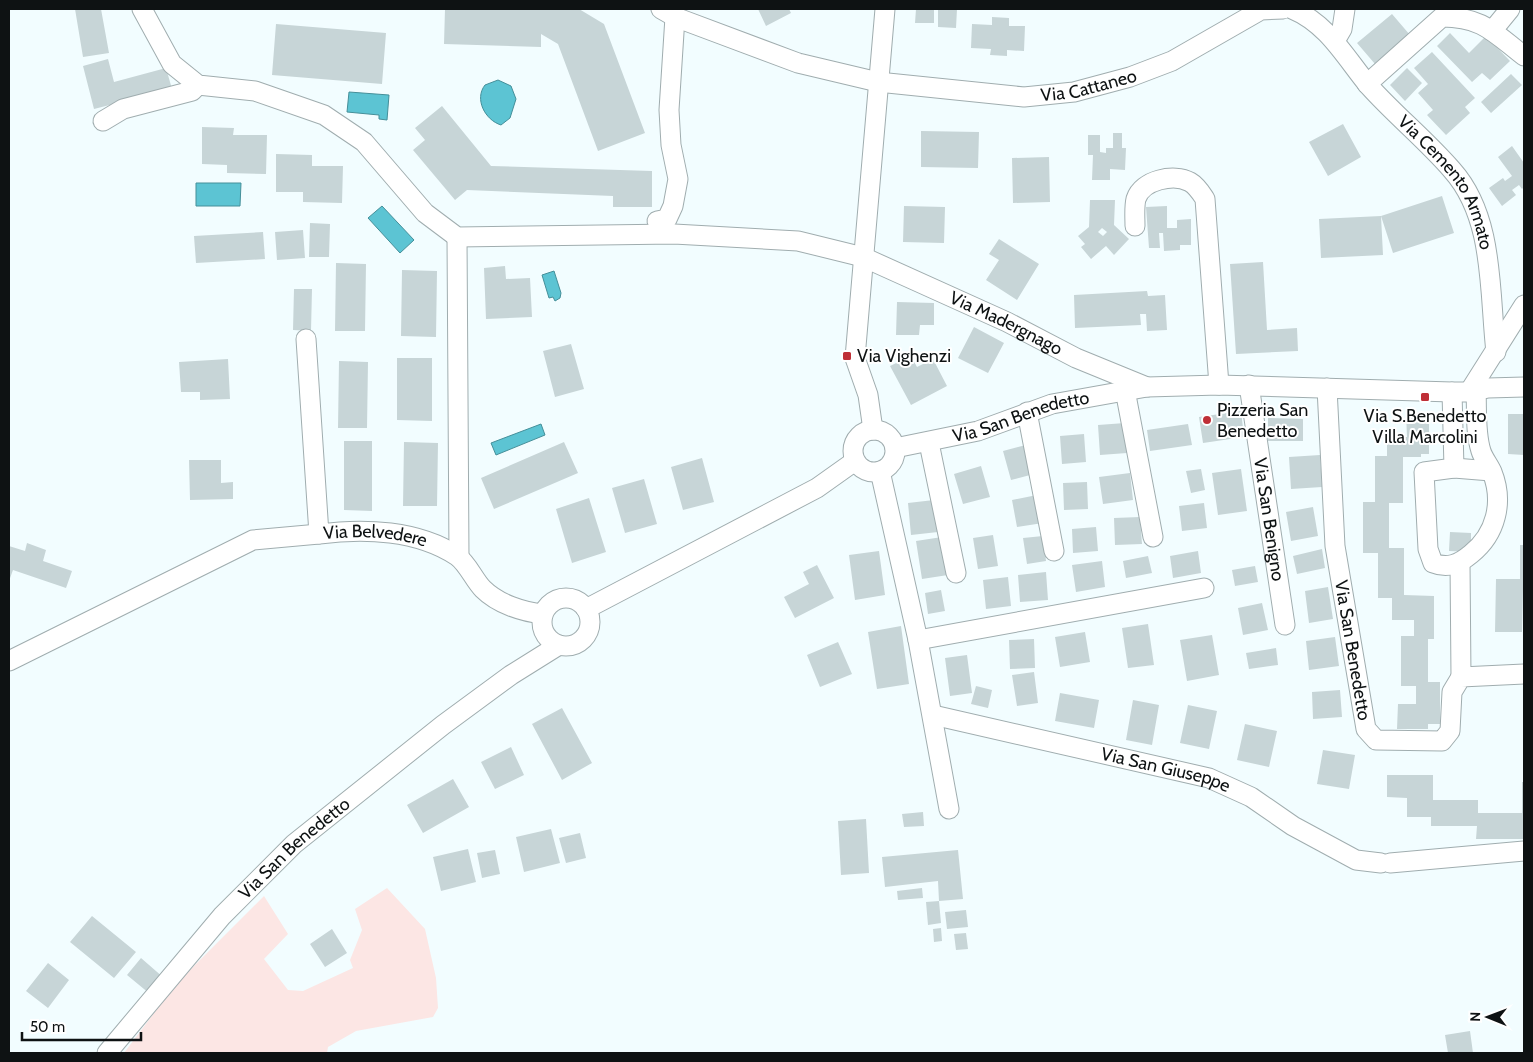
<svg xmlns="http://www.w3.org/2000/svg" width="1533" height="1062" viewBox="0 0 1533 1062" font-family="Cabin,sans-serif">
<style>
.green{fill:#fce6e4}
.water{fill:#5cc4d3;stroke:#458f99}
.building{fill:#c7d5d7;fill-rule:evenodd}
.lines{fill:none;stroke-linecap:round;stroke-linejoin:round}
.minor-casing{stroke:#a0adaf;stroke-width:21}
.minor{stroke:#fff;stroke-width:19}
.poi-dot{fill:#bf2f37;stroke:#fff;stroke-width:2}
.labels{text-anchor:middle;stroke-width:4;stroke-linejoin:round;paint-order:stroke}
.street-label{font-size:18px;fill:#0e1213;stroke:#fff}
.poi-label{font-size:18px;fill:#0e1213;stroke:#fff;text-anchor:start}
</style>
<rect width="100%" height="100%" fill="#f2fdff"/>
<path class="green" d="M387,888L425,929L436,978L438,1008L433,1017L356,1031L328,1047L327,1053H124L175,985L264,896L288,934L264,959L288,990L303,991L353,968L350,960L362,930L355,909Z"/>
<path class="water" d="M498,80L511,86L516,99L510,118L501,125C485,120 474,99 485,85Z
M349,92L389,95L387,120L379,119V115L347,112Z
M196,183H241L240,206H196Z
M382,206L414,240L400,253L368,218Z
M554,271L561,293L560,298L555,301L553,297L549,298L542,275Z
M541,424L545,435L496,455L491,443Z"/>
<path class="building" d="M75,9H101L109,53L83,57Z
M445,9H579L604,24L645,133L598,151L558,44L541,34V47L444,44Z
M758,9H789L791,13L766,26Z
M916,9H934V23H915Z
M938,9H957L956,28L938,27Z
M1392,14L1410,35L1375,64L1357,43Z
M992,17L1009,18V26H1025L1024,51L1007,50V56L990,55L991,49L971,48L972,24L992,25Z
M276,24L386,33L382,84L272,75Z
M1450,33L1469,53L1486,36L1510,61L1490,80L1482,73L1472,82L1437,46Z
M1432,52L1475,98L1465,107L1470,113L1446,135L1427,115L1433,110L1418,93L1428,84L1414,68Z
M108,59L114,82L166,68L172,89L94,109L83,66Z
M1407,68L1422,83L1405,101L1390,85Z
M1511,74L1522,85L1491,113L1481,102Z
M442,106L491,166L652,171V207H613V196L467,190L455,200L413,150L425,140L415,128Z
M1343,124L1361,157L1328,176L1309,142Z
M202,127L234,128L233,135H267L266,174L227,173V165L202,164Z
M921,131L979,132L978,168L921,167Z
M1113,133H1122V148H1126L1125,170L1110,169V180H1092L1093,155H1088V135H1100V152L1106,153V148H1113Z
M1512,146L1524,163V187L1522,189L1519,185L1512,190L1516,195L1502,206L1489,188L1503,178L1505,181L1512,176L1498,157Z
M276,154L312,155V166H343L342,203L303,202V192H276Z
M1049,157L1050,202L1013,203L1012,158Z
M1442,196L1454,233L1393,253L1381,216Z
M1090,200H1115L1114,225L1129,239L1114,255L1106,246L1091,259L1081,247L1085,244L1078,236L1089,227ZM1102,228L1107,232L1103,236L1098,232Z
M904,206L945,207L944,243L903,242Z
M1167,206V228H1177V220L1191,219V245H1180V250L1164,251L1163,233H1159L1160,248H1149L1146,207Z
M1381,216L1383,255L1321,258L1319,219Z
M310,223L330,224L329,257H309Z
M303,230L305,258L277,260L275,232Z
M263,232L265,259L196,263L194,236Z
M999,239L1039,264L1017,300L986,280L999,260L989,254Z
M1263,262L1267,330L1297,328L1298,351L1236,354L1230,264Z
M336,263L366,264L365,331H335Z
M505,266L506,279L530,278L532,317L486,319L484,268Z
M402,270L437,271L436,337L401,336Z
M294,289H312L311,331L293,330Z
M1147,291L1148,296L1165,295L1167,330L1147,331L1146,314H1140L1141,325L1075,328L1074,295Z
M897,302L934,303V325H920L919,335H896Z
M974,327L1004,343L988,373L958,358Z
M571,344L584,389L555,397L543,351Z
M911,356L917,367L933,359L947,386L911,405L890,366Z
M397,358H432V421L397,420Z
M228,359L230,399L200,400V392H181L179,362Z
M339,361L368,362L367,428H338Z
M1241,411L1244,437L1203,443L1199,417Z
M1406,413H1429V454H1421V457H1403V503H1389V548H1404V595L1434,596V639H1428V682H1440V724H1428V729H1397L1398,704H1416V686H1401V636H1414V620H1392V598H1378V553H1363V502H1375V456H1387V437H1407Z
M1508,414H1524V455L1508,454Z
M1268,418L1303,419V441H1268Z
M1125,423L1127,453L1100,455L1098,425Z
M1188,424L1192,445L1150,451L1147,430Z
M1084,434L1086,462L1062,464L1060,436Z
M344,441H372V511L344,510Z
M404,442L438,443L437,506H403Z
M564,442L578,473L494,509L481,478Z
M1026,445L1034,474L1011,480L1003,451Z
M1320,455L1322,487L1291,489L1289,457Z
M702,458L714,502L683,510L671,467Z
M189,460H221V483L233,482V499L190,500Z
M981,466L990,497L963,504L954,474Z
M1201,469L1205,490L1191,493L1186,471Z
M1241,469L1247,511L1218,515L1212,473Z
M1130,473L1133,500L1103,504L1099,477Z
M644,479L657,524L625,533L612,488Z
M1087,482L1088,509L1064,510L1063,483Z
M1037,495L1043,523L1017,527L1012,500Z
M589,498L606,552L572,563L556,509Z
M934,500L938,532L911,535L908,503Z
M1204,503L1207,528L1182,531L1179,506Z
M1313,507L1318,536L1291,541L1286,512Z
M1140,517L1142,544L1115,545L1114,518Z
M1096,527L1098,551L1073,553L1072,529Z
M1450,532L1471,533V552L1449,551Z
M993,535L998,566L978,569L973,538Z
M1043,536L1046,561L1027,564L1023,538Z
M942,537L948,575L922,579L916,541Z
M27,543L46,550L43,561L72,571L66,588L13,570L9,581V546L25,551Z
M1520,545H1524L1522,632H1495L1496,579H1520Z
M1322,549L1325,568L1297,574L1293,556Z
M879,551L885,595L855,600L849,555Z
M1198,551L1201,573L1173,578L1170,556Z
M1148,556L1152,573L1126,578L1123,561Z
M1102,561L1105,587L1076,592L1072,565Z
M817,565L834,598L795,618L784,597L809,584L803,572Z
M1255,566L1258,582L1235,586L1232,570Z
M1046,572L1048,600L1020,602L1018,575Z
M1008,577L1011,606L986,609L983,580Z
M1328,587L1333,619L1309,623L1305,591Z
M941,590L945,611L928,614L925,593Z
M1262,603L1268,630L1243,635L1238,608Z
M1148,624L1154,665L1128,668L1122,628Z
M901,626L909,684L877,689L868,632Z
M1085,632L1090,662L1060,667L1055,637Z
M1212,635L1219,675L1187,681L1180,640Z
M1335,637L1339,666L1309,670L1306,641Z
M1034,639L1035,668L1010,669L1009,640Z
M838,642L852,674L820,687L807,655Z
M1276,648L1278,665L1249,669L1246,653Z
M967,655L972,693L950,696L945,658Z
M1034,672L1038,703L1017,706L1012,675Z
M976,686L992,690L988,708L971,704Z
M1340,690L1342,717L1313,719L1312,692Z
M1060,693L1099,700L1094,728L1055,721Z
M1133,700L1159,705L1152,745L1126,740Z
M1188,705L1217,711L1209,749L1180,743Z
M562,708L592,763L562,780L532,724Z
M1245,724L1277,731L1269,767L1237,760Z
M511,747L524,775L495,789L481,762Z
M1323,750L1355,755L1349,789L1317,784Z
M1387,775H1433V800H1478V813H1522V782H1524V839H1476L1477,826H1431V817H1407V798L1387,797Z
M453,779L469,807L423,833L407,805Z
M923,812L924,826L904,827L902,814Z
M866,819L869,873L841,875L838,821Z
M551,829L560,863L524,872L516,837Z
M580,833L586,858L566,863L559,838Z
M468,849L476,882L441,891L433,857Z
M495,850L500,874L482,878L477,853Z
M958,850L963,899L939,901L938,881L885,887L882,857Z
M922,888L923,898L898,900L897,891Z
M939,901L941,923L928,925L926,902Z
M966,910L968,927L947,929L945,912Z
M92,916L136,952L114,978L70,942Z
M941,928L942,941L934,942L933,929Z
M332,929L347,953L325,967L310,944Z
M966,933L968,949L956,950L954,934Z
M141,958L164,978L150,994L127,975Z
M48,963L69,980L48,1008L26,991Z
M1470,1031L1473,1053H1448L1445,1035Z"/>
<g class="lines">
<g class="minor-casing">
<g id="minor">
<path id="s1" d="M142,9L172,64L198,85L255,91L324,115L364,142L425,213L457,237L674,234L798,241L863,257L1007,322L1076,358L1147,387"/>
<path id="s2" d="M661,9L675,17L798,63L878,82L1024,97L1074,92L1130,77L1172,61L1261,10L1283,9"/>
<path id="s3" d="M1292,9C1328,24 1345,57 1369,86C1395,115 1426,140 1452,170C1495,218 1489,293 1496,352"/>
<path d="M1492,31L1510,9"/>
<path d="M1335,41L1342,29L1345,9"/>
<path d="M1367,84L1442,17C1483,17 1494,33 1524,56"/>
<path d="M103,121L123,109L192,91L198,85"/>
<path d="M657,221L667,219L673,206L678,179L671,145L669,110L675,17"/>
<path d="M1135,226C1135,218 1134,207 1136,199C1142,180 1174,173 1190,182C1197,186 1201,193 1205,199L1219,385"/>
<path d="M457,237L459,557"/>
<path id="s4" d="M306,339L319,534C364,528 418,530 457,556C468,564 474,580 483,589C498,604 523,612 543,614"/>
<path id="s5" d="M1249,385L1285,625"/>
<path id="s6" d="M1327,388L1335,546L1366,729L1376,740L1442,741L1450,731L1452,692L1461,677L1524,674"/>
<path d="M1125,390L1153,537"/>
<path d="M1452,392L1454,468L1424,472L1428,549L1433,563C1448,569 1459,564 1471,554C1496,534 1504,502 1492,472C1489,465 1483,458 1481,451C1475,432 1477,410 1476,390"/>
<path d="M1469,392L1524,305"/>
<path d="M1027,412L1054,551"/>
<path d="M873,430L868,395L855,358L885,9"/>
<circle cx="874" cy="451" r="21"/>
<path d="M929,443L956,573"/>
<path id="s7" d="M895,448L978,431L1052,404L1147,387L1219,385L1452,392H1469L1488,388L1524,387"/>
<path d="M1454,468L1491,471"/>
<path d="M880,471L918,640L949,809"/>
<path d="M1460,563L1461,677"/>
<circle cx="566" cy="622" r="24"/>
<path d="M586,609L817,488L855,461"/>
<path d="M918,640L1204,588"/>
<path d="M9,661L253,540L319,534"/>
<path id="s8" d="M933,715L1209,778L1251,797L1293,826L1356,860L1381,863"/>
<path d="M1390,863L1524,851"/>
<path id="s9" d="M107,1053L222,916L294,844L443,725L511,675L559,645"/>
</g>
</g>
<use href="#minor" class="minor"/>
</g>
<g class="poi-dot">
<rect x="842" y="351" width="10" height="10" rx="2.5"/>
<rect x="1420" y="392" width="10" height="10" rx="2.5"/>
<circle cx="1207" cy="420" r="5"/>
</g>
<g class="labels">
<g class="street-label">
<text dy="6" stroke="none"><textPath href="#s2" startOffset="442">Via Cattaneo</textPath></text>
<text dy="6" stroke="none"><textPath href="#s3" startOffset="236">Via Cemento Armato</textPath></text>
<text dy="6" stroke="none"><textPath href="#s1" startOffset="974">Via Madergnago</textPath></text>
<text dy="6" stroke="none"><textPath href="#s7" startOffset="130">Via San Benedetto</textPath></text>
<text dy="6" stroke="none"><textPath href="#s5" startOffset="136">Via San Benigno</textPath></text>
<text dy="6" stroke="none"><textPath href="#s4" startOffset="252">Via Belvedere</textPath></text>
<text dy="6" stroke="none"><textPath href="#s6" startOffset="264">Via San Benedetto</textPath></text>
<text dy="6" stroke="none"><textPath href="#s8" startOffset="239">Via San Giuseppe</textPath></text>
<text dy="6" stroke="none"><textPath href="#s9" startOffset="278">Via San Benedetto</textPath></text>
</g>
<g class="poi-label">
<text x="857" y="362">Via Vighenzi</text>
<text x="1217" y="416">Pizzeria San<tspan x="1217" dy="21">Benedetto</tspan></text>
<text x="1425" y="422" text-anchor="middle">Via S.Benedetto<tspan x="1425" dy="21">Villa Marcolini</tspan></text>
</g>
</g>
<rect width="1533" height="1062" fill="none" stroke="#0e1213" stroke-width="20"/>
<g transform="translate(1488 1017) rotate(271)" stroke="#ffffff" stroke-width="4" paint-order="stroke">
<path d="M0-4L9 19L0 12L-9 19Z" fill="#0e1213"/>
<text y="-8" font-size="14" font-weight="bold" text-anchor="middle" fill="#0e1213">N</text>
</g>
<path d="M22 1032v8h119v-8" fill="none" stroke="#0e1213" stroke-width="2.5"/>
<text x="30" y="1032" font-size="15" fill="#0e1213" stroke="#ffffff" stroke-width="4" paint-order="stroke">50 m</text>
</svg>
